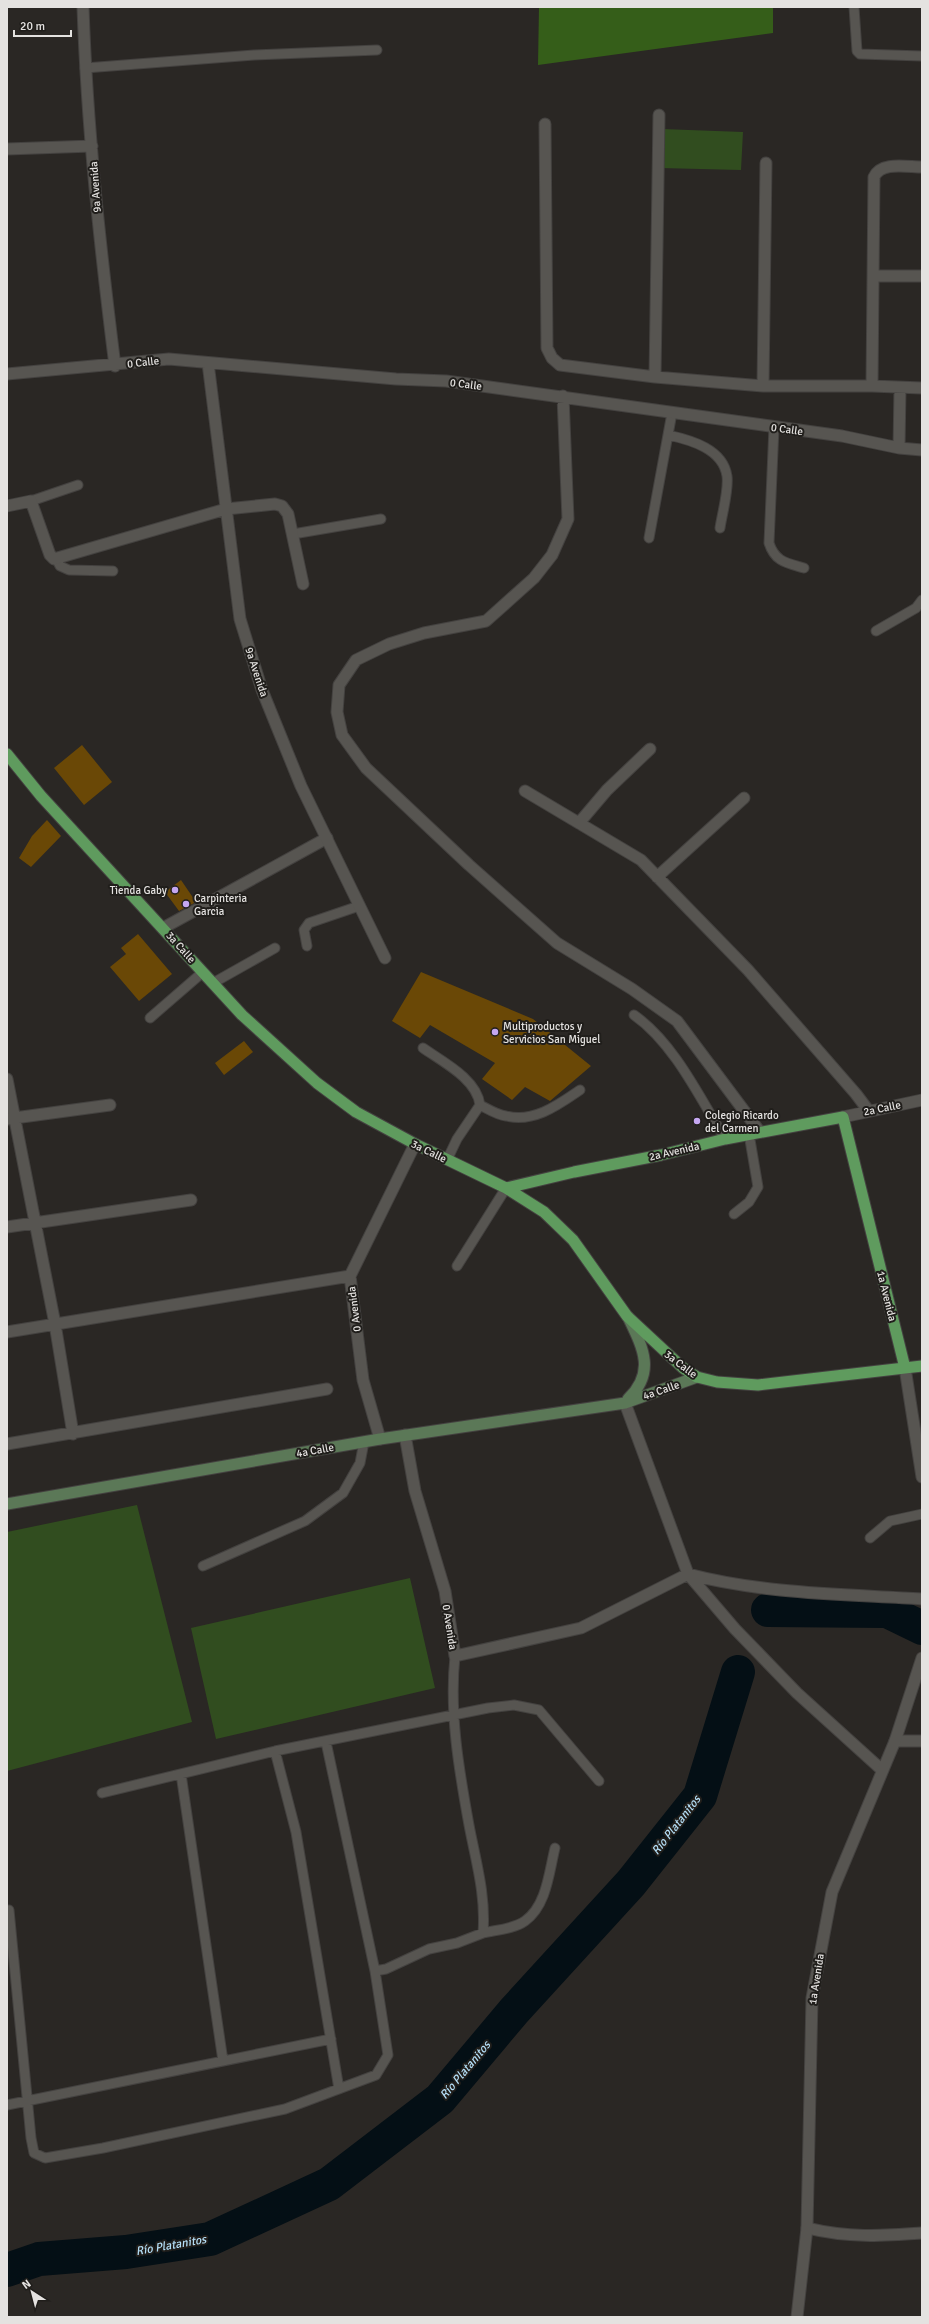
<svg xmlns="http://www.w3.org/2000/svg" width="929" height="2324" viewBox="0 0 929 2324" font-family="Signika,sans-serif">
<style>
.green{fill:#314d1f}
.forest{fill:#355e19}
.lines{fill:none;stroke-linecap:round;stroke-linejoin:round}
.river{stroke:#040f15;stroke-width:34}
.building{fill:#6a4806}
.service-casing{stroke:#444240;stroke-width:11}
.pedestrian-casing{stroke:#444240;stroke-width:13}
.minor-casing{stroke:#444240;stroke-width:13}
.tertiary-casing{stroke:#444240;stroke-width:13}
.secondary-casing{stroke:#444240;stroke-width:13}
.primary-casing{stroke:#444240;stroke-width:13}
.service{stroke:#575551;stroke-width:9}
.pedestrian{stroke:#575551;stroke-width:11}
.minor{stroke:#575551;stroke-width:11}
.tertiary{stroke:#575551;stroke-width:11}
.secondary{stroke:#5b7857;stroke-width:11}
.primary{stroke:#5f9b5e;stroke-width:11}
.poi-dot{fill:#c5a7f1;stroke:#201e1b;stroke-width:1.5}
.labels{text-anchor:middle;stroke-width:4;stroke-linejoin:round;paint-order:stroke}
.street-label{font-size:11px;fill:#e4e2e0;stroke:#201e1b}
.poi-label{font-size:11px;fill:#e4e2e0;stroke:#201e1b;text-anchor:start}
.water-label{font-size:12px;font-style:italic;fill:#b5dff7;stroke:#201e1b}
</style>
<rect width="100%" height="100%" fill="#2a2724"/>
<path class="green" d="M662,129L743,132L741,170L660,168Z
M137,1505L192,1722L7,1771V1532Z
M410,1578L435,1688L216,1739L191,1628Z"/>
<path class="forest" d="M539,7H773V33L538,65Z"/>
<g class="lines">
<path class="river" d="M768,1610L887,1611L922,1628
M7,2270L39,2259L126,2252L210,2239L329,2184L440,2099L514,2011L631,1883L700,1796L738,1672"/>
</g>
<path class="building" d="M82,745L112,782L84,805L54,768Z
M47,820L61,836L31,867L19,858L32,836Z
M181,880L196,902L179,911L165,892Z
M138,934L172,974L139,1001L110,967L126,954L121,948Z
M421,972L533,1019L591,1066L550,1101L525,1087L512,1100L482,1079L495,1063L430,1025L420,1038L392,1021Z
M244,1041L253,1052L224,1075L215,1063Z"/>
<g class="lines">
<g class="service-casing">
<path id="service" d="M854,7L857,51L860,54L922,56
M85,68L254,55L377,50
M774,427L769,543C775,562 787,563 804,568
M668,435C691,440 723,449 727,476C729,490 722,514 720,528
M31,501L78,485
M293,534L381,519
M649,538L672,413
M56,558L60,566L69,570L113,571
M876,631L916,608L922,600
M307,946L304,930L309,923L359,906
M213,983L275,948
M634,1015C674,1043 700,1098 725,1139
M150,1018L203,972
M423,1048C443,1062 477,1079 480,1105L457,1139L447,1160
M480,1105C488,1109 497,1115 506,1116C534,1123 558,1105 580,1090
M734,1214L749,1202L758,1187L749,1134
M457,1266L506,1188
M870,1538L890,1521L922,1514
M203,1566L305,1521L343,1493L360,1463L364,1442
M326,1742L375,1971
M275,1751L296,1832L339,2089
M181,1774L223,2061
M102,1793L275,1751L488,1708L514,1705L539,1710L599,1781
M9,1910L31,2138L34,2153L45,2158L103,2148L285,2109L376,2075L388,2055L375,1971L386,1969L429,1949L457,1943L483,1933C486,1895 476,1862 469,1825C459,1770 449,1712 455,1656
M483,1933C495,1930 514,1929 525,1921C547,1905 549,1872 555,1848
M7,2105L331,2039"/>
</g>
<g class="pedestrian-casing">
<path id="pedestrian" d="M163,928L327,838"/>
</g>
<g class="minor-casing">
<path id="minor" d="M83,7C87,127 100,246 115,366
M545,124L547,348L552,358L560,365L655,377L763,386H872L922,388
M7,149L92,146
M873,276H922
M208,363L240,619L262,690L301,786L385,958
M7,374L169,359L396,379L446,381L842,436L899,448L922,450
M655,377L659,115
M763,386L766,163
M872,386L874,177C881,161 907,167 922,167
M563,396L568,519L552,555L534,578L486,621L424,633L389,644L356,660L339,685L337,712L342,735L366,768L469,865L557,943L632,989L677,1021L760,1132
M899,448L900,388
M7,506L31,501L50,555L54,559L226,509L275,504L282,506L288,514L303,584
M525,791L641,860L748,970L856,1094L868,1110
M579,823L607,790L650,749
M657,877L744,798
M7,1079L55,1324L73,1434
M843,1117L922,1100
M7,1119L110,1105
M7,1227L191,1200
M7,1332L350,1276
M625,1403L688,1574L735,1629L797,1693L882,1770
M405,1435L415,1491L445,1591L455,1656L581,1628L688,1574C764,1594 844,1594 922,1599
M380,1439L363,1380L350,1276L415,1144
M7,1444L327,1389
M895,1741H922
M807,2228C849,2238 880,2236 922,2233"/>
</g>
<g class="tertiary-casing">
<path id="tertiary" d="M905,1368L922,1477
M797,2317L807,2228L812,1998L832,1892L895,1741L922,1658"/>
</g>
<g class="secondary-casing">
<path id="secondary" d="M628,1317C643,1348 656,1372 628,1399
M7,1504L380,1439L625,1403L697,1377"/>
</g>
<g class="primary-casing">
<path id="primary" d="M7,754L41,796L242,1015L317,1083L356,1112L415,1144L506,1188L544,1212L573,1240L627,1316L683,1368L697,1377L717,1382L758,1385L922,1366
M506,1188L574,1172L661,1155L725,1139L843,1117L905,1368"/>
</g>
<use href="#service" class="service"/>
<use href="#pedestrian" class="pedestrian"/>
<use href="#minor" class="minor"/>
<use href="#tertiary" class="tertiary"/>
<use href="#secondary" class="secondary"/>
<use href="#primary" class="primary"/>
</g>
<g class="poi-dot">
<circle cx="175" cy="890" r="4"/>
<circle cx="186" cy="904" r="4"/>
<circle cx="495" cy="1032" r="4"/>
<circle cx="697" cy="1121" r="4"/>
</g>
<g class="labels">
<g class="street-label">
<text transform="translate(95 187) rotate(-94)" y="4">9a Avenida</text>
<text transform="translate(143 362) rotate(-6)" y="4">0 Calle</text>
<text transform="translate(466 384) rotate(7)" y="4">0 Calle</text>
<text transform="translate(787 429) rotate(8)" y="4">0 Calle</text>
<text transform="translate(257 672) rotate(72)" y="4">9a Avenida</text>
<text transform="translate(181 947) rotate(48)" y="4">3a Calle</text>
<text transform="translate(882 1108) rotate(-11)" y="4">2a Calle</text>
<text transform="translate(429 1151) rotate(26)" y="4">3a Calle</text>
<text transform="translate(674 1151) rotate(-13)" y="4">2a Avenida</text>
<text transform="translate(887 1296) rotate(76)" y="4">1a Avenida</text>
<text transform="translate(354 1309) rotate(-97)" y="4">0 Avenida</text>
<text transform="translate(681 1364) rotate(37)" y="4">3a Calle</text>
<text transform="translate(661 1390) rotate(-19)" y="4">4a Calle</text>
<text transform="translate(315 1450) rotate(-10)" y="4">4a Calle</text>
<text transform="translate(450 1627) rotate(81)" y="4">0 Avenida</text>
<text transform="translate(816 1979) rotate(-81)" y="4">1a Avenida</text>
</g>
<g class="poi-label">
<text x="167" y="894" text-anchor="end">Tienda Gaby</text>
<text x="194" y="902">Carpinteria<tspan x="194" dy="13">Garcia</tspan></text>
<text x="503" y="1030">Multiproductos y<tspan x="503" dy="13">Servicios San Miguel</tspan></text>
<text x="705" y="1119">Colegio Ricardo<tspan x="705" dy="13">del Carmen</tspan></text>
</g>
<g class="water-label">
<text transform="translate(676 1825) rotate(-52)" y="4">Río Platanitos</text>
<text transform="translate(465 2070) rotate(-50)" y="4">Río Platanitos</text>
<text transform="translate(171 2245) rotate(-10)" y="4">Río Platanitos</text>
</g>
</g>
<rect width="929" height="2324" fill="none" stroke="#e4e2e0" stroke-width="16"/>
<g transform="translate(32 2292) rotate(324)" stroke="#201e1b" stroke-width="3" paint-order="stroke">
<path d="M0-3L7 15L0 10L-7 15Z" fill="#e4e2e0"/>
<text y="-6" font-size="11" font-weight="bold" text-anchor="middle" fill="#e4e2e0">N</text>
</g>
<path d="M14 30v6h57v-6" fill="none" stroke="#e4e2e0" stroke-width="2"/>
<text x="20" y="30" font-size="12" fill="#e4e2e0" stroke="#201e1b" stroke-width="3" paint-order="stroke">20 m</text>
</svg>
